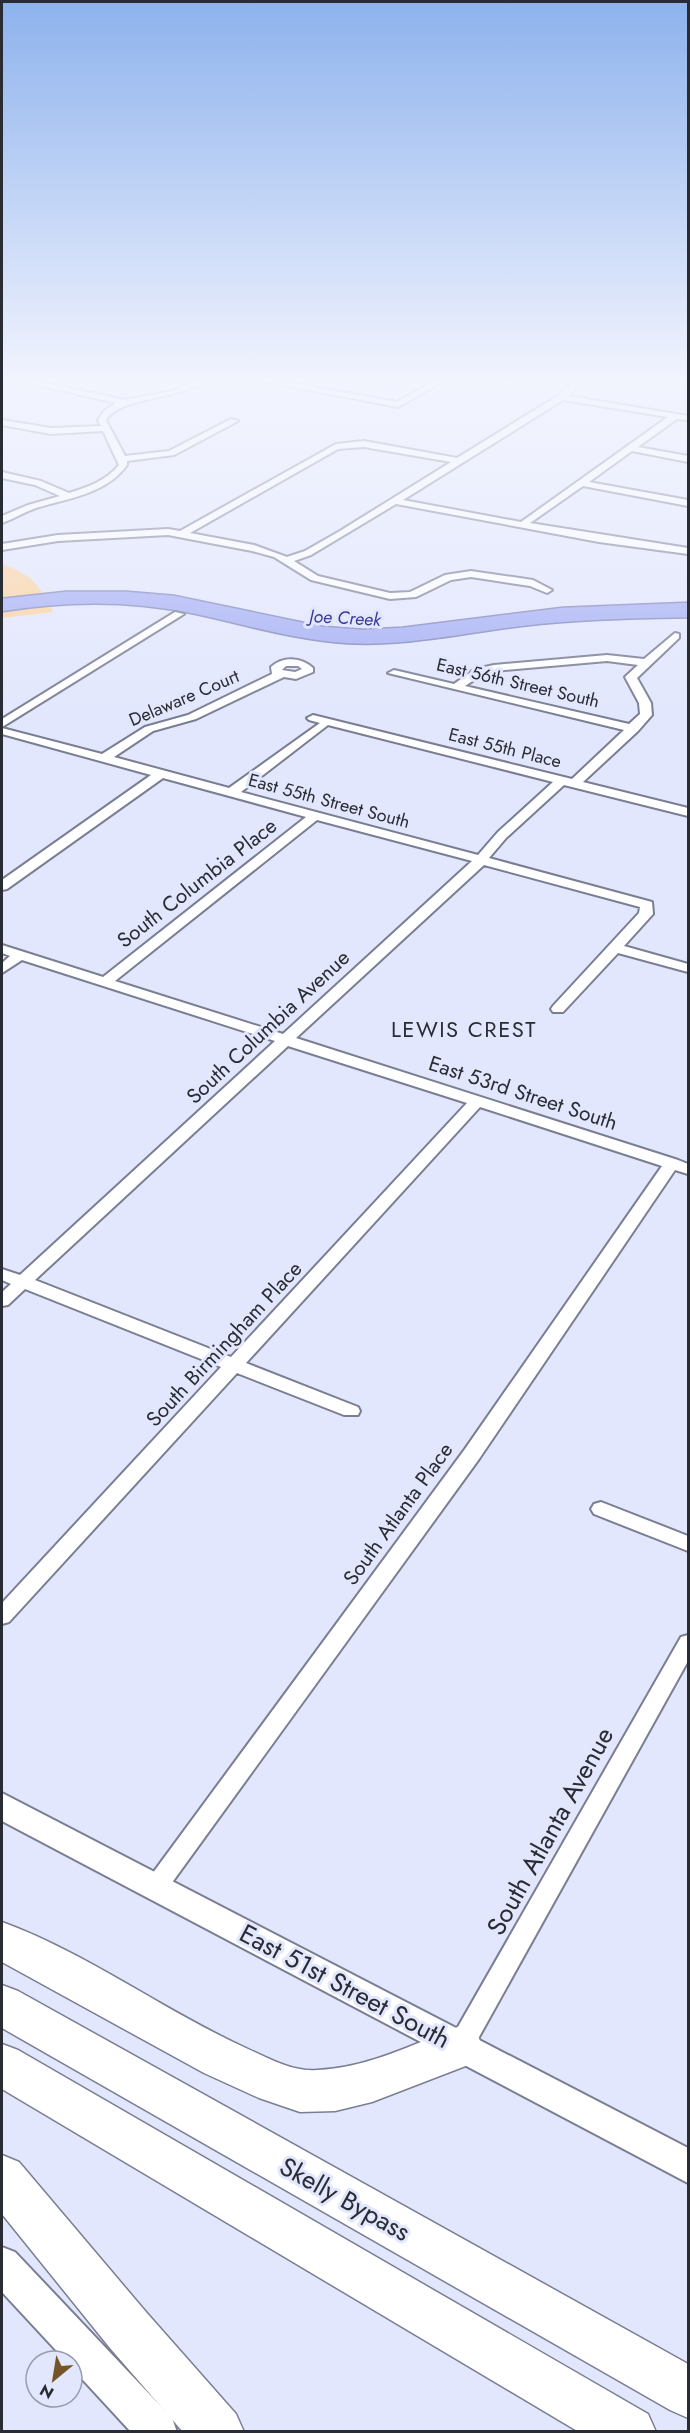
<svg xmlns="http://www.w3.org/2000/svg" width="690" height="2433" viewBox="0 0 690 2433" font-family="Jost,sans-serif">
<style>
.green{fill:#fdd39e}
.water{fill:#a6aff4;stroke:#8188ba;stroke-width:1.5}
.lines{fill:none;stroke-linecap:round;stroke-linejoin:round}
.street-casing{stroke:#7a7e92;stroke-width:4}
.secondary-casing{stroke:#7a7e92;stroke-width:4}
.highway-casing{stroke:#7a7e92;stroke-width:3}
.street{fill:#fff;fill-rule:evenodd}
.secondary{fill:#fff;fill-rule:evenodd}
.highway{fill:#fff;fill-rule:evenodd}
.labels{text-anchor:middle;stroke-width:6;stroke-linejoin:round;paint-order:stroke}
.far-water-label{font-size:18px;font-style:italic;fill:#3a3999;stroke:#e3e7fd}
.far-street-label{font-size:18px;fill:#2a2c34;stroke:#e3e7fd}
.street-label{font-size:21px;fill:#2a2c34;stroke:#e3e7fd}
.neighbourhood-label{font-size:22px;letter-spacing:1.5px;fill:#2a2c34;stroke:#e3e7fd}
.near-street-label{font-size:26px;fill:#2a2c34;stroke:#e3e7fd}
</style>
<rect width="100%" height="100%" fill="#e3e7fd"/>
<path class="green" d="M2,564C32,575 38,583 53,612L2,618Z"/>
<path class="water" d="M66,591H127L174,595L323,626L363,629L402,627L563,607L688,602V618C632,619 576,620 520,627C463,634 407,647 348,644C295,641 244,625 192,614C130,601 63,602 2,612V598Z"/>
<g class="lines">
<g class="street-casing">
<path id="street" d="M2,377H16L125,400L172,391L203,377H213C183,401 122,395 106,420L125,456L169,451L231,419L238,421L174,455L127,461V465C106,494 69,498 36,508C24,512 14,519 2,523V516L28,505L60,496L35,485L2,478V472L41,481L69,493C88,487 106,481 119,465L103,431L51,434L2,425V420L51,428L101,426L98,420L104,411L116,403Z
M239,377H257L397,402L441,377H451L398,407Z
M578,377L638,381L688,379V383H581L569,396L688,416V420L677,419L638,447L688,456V462L632,451L589,482L688,500V506L583,486L530,523L688,548V554L599,542L396,504L311,555L294,561L318,576L390,593L410,592L445,575L471,571L533,580L552,590L547,593L530,586L471,577L451,580L416,597L390,599L311,580L274,557L252,551L168,535L58,541L2,550V544L58,535L168,529L180,531L336,444L364,441L457,458L559,395ZM563,400L668,417L521,522L403,500ZM364,447L451,462L340,531L305,551L287,557L254,545L190,533L338,449Z
M175,612L184,614L2,727V719Z
M675,633L679,634V638L637,678L651,703L652,715L638,731L583,782L688,808V816L564,785L506,838L489,858L652,902L653,914L624,946L688,964V972L618,953L563,1012H553L551,1009L553,1006L639,913L640,907L484,865L296,1038L678,1160L688,1164V1174L675,1170L479,1459L163,1895L155,1898L147,1895L143,1888L147,1881L465,1449L662,1166L480,1107L246,1363L358,1407L360,1411L358,1415H344L237,1373L9,1622L2,1624V1603L221,1367L25,1289L8,1305L2,1306V1292L11,1284L2,1280V1269L20,1275L275,1041L22,960L2,973V963L10,956L2,953V945L103,977L306,817L163,778L7,889L2,890V880L151,775L2,734V728L102,754L145,727L188,715L272,674L271,667C283,656 301,657 313,668V672L296,679L284,677L196,719L153,731L114,757L229,788L320,723L309,720L307,718L313,715L572,779L624,730L388,673L394,670L454,684L475,669L494,665L607,655L644,659ZM607,661L638,665L625,677L639,703L640,714L629,724L465,686L483,674L494,671ZM286,666H298L302,669L295,672L282,670ZM328,725L553,782L498,832L478,855L241,792ZM317,820L472,861L283,1034L115,981ZM288,1046L467,1103L231,1357L35,1280Z
M601,1502L688,1536V1551L594,1514L591,1509L594,1504Z
M688,1635V1661L469,2055L460,2059L451,2055L448,2047L451,2039L681,1637Z"/>
</g>
<g class="secondary-casing">
<path id="secondary" d="M2,1793L688,2148V2183L2,1821Z
M2,2247L15,2252L172,2418L177,2432H131L72,2368V2361H66L2,2292Z"/>
</g>
<g class="highway-casing">
<path id="highway" d="M2,1922C89,1954 164,2011 248,2049C270,2059 293,2072 317,2070C367,2068 414,2044 460,2026L476,2032L483,2047L476,2062L372,2102L335,2111L300,2112L259,2098L204,2073L2,1962Z
M2,1985L18,1991L688,2364V2418L670,2410L2,2028Z
M2,2044L18,2050L648,2414L656,2432H579L2,2089Z
M2,2155L19,2162L146,2312L236,2414L244,2432H183L110,2348L2,2214Z"/>
</g>
<use href="#street" class="street"/>
<use href="#secondary" class="secondary"/>
<use href="#highway" class="highway"/>
</g>
<linearGradient id="sky" x2="0" y2="1"><stop stop-color="#8db2ed"/><stop offset="0.53" stop-color="#f2f4fe"/><stop offset="1" stop-color="#f2f4fe" stop-opacity="0"/></linearGradient>
<rect width="690" height="718" fill="url(#sky)"/>
<g class="labels">
<g class="far-water-label">
<text transform="translate(345 618) rotate(3)" y="6">Joe Creek</text>
</g>
<g class="far-street-label">
<text transform="translate(518 683) rotate(13)" y="6">East 56th Street South</text>
<text transform="translate(184 698) rotate(-23)" y="6">Delaware Court</text>
<text transform="translate(505 748) rotate(14)" y="6">East 55th Place</text>
<text transform="translate(329 801) rotate(15)" y="6">East 55th Street South</text>
</g>
<g class="street-label">
<text transform="translate(197 883) rotate(-38)" y="7">South Columbia Place</text>
<text transform="translate(268 1027) rotate(-43)" y="7">South Columbia Avenue</text>
<text transform="translate(523 1093) rotate(18)" y="7">East 53rd Street South</text>
<text transform="translate(224 1344) rotate(-47)" y="7">South Birmingham Place</text>
<text transform="translate(398 1514) rotate(-54)" y="7">South Atlanta Place</text>
</g>
<g class="neighbourhood-label">
<text x="464" y="1037">LEWIS CREST</text>
</g>
<g class="near-street-label">
<text transform="translate(550 1831) rotate(-61)" y="9">South Atlanta Avenue</text>
<text transform="translate(345 1986) rotate(28)" y="9">East 51st Street South</text>
<text transform="translate(345 2199) rotate(29)" y="9">Skelly Bypass</text>
</g>
</g>
<rect width="690" height="2433" fill="none" stroke="#2a2c34" stroke-width="6"/>
<g transform="translate(54 2379) rotate(210)"><circle r="28" fill="#e3e7fd" stroke="#999cad" stroke-width="1.5"/>
<path d="M0-4.5L10 22L0 15L-10 22Z" fill="#74552a"/>
<text y="-9" font-size="16" font-weight="bold" text-anchor="middle" fill="#2a2c34">N</text>
</g>
</svg>
